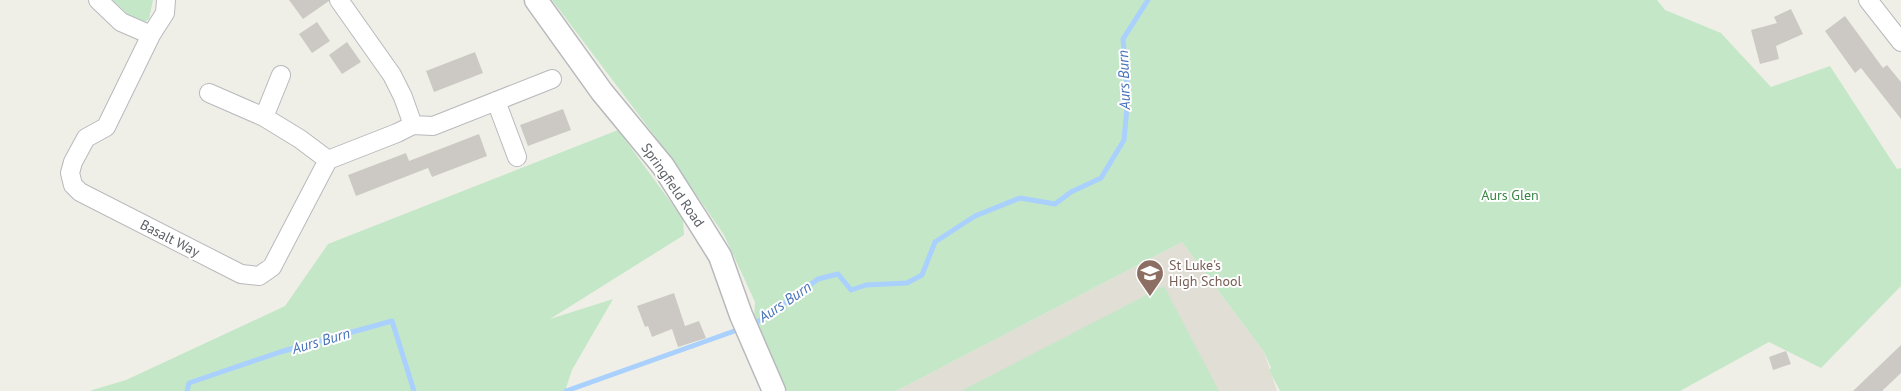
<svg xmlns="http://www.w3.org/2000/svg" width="1901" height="391" viewBox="0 0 1901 391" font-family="'PT Sans',sans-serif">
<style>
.education{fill:#e0ded5}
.green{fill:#c4e7c8}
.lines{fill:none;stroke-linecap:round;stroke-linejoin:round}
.stream{stroke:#aad0fd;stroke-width:5}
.building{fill:#ccc9c4}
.minor-casing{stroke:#b7b9bd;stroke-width:20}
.tertiary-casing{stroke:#b7b9bd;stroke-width:25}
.minor{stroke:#fff;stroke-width:18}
.tertiary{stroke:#fff;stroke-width:22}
.labels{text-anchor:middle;stroke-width:4;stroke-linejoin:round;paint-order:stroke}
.street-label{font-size:14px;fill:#5e6167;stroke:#fff}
.park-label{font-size:14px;fill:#378543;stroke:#fff}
.education-label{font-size:14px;fill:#785e54;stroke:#fff;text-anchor:start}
.water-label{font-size:15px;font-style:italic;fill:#4873b9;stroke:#fff}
</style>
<rect width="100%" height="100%" fill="#f0efe7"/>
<path class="education" d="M1182,242L1264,352L1277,391H896Z"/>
<path class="green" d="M112,0H153L149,19L140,25Z
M552,0H1657L1665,10L1721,33L1771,87L1830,66L1897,169L1901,168V286L1821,368L1769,342L1680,391H1280L1269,370L1271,368L1264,352L1182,242L896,391H787L754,318L755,302L724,235L666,151Z
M618,130L683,219L684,235L550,319L613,299L572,370L565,391H89L126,380L285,306L328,244Z
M1164,286L1219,391H961Z"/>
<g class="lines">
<path class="stream" d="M752,324L763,319L818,279L838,274L851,290L866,285L907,283L922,275L935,242L975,216L1020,198L1055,204L1071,192L1101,178L1124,140L1128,96L1123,39L1148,0
M187,391L189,383L280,352L392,321L414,391
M566,391L740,329"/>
</g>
<path class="building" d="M289,0H329V1L303,19Z
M1791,9L1803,34L1776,46L1779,59L1760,64L1751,30L1777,23L1774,17Z
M1845,16L1883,68L1887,65L1901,82V119L1861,68L1855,73L1825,31Z
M317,22L330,41L312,53L299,34Z
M347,42L361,62L342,74L329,55Z
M475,52L483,73L434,92L426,71Z
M563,109L571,130L528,146L520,125Z
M479,134L487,156L432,177L428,168L356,196L348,175L406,153L409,161Z
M674,293L685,326L699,321L706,338L678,347L672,329L652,337L648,326L645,327L637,306Z
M1901,345V373L1882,391H1853Z
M1786,351L1791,364L1773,370L1769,357Z"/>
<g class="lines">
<g class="minor-casing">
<path id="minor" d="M98,0L121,22L151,35
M166,0L165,13L151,35L106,127L86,138L73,162L70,173L73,185L80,192L241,274L259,276L272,267L328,160L397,133L413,125L403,97L392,75L339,0
M1868,0L1901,42
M209,93L264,117L300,139L328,160
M496,101L517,157
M264,117L281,75
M413,125L433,126L552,79"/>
</g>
<g class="tertiary-casing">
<path id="tertiary" d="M536,0L602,92L663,166L700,224L720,256L741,315L774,391"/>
</g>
<use href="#minor" class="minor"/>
<use href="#tertiary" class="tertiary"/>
</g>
<defs>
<g id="school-pin" transform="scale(1.4375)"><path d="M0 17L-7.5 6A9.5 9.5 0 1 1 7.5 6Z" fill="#8d6e63" stroke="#fff"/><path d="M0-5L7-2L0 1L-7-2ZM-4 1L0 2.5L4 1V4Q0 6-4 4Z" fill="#fff"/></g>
</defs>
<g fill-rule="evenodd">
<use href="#school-pin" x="1150" y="273"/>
</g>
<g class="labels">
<g class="street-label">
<text transform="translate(673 185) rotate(55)" y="5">Springfield Road</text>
<text transform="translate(170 238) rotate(27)" y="5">Basalt Way</text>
</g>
<g class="park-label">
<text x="1510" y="200">Aurs Glen</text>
</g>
<g class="education-label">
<text x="1169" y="270">St Luke's<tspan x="1169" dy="16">High School</tspan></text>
</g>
<g class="water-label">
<text transform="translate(1124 80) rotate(-92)" y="5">Aurs Burn</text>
<text transform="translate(785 302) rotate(-34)" y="5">Aurs Burn</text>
<text transform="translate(321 341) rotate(-16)" y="5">Aurs Burn</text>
</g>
</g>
</svg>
